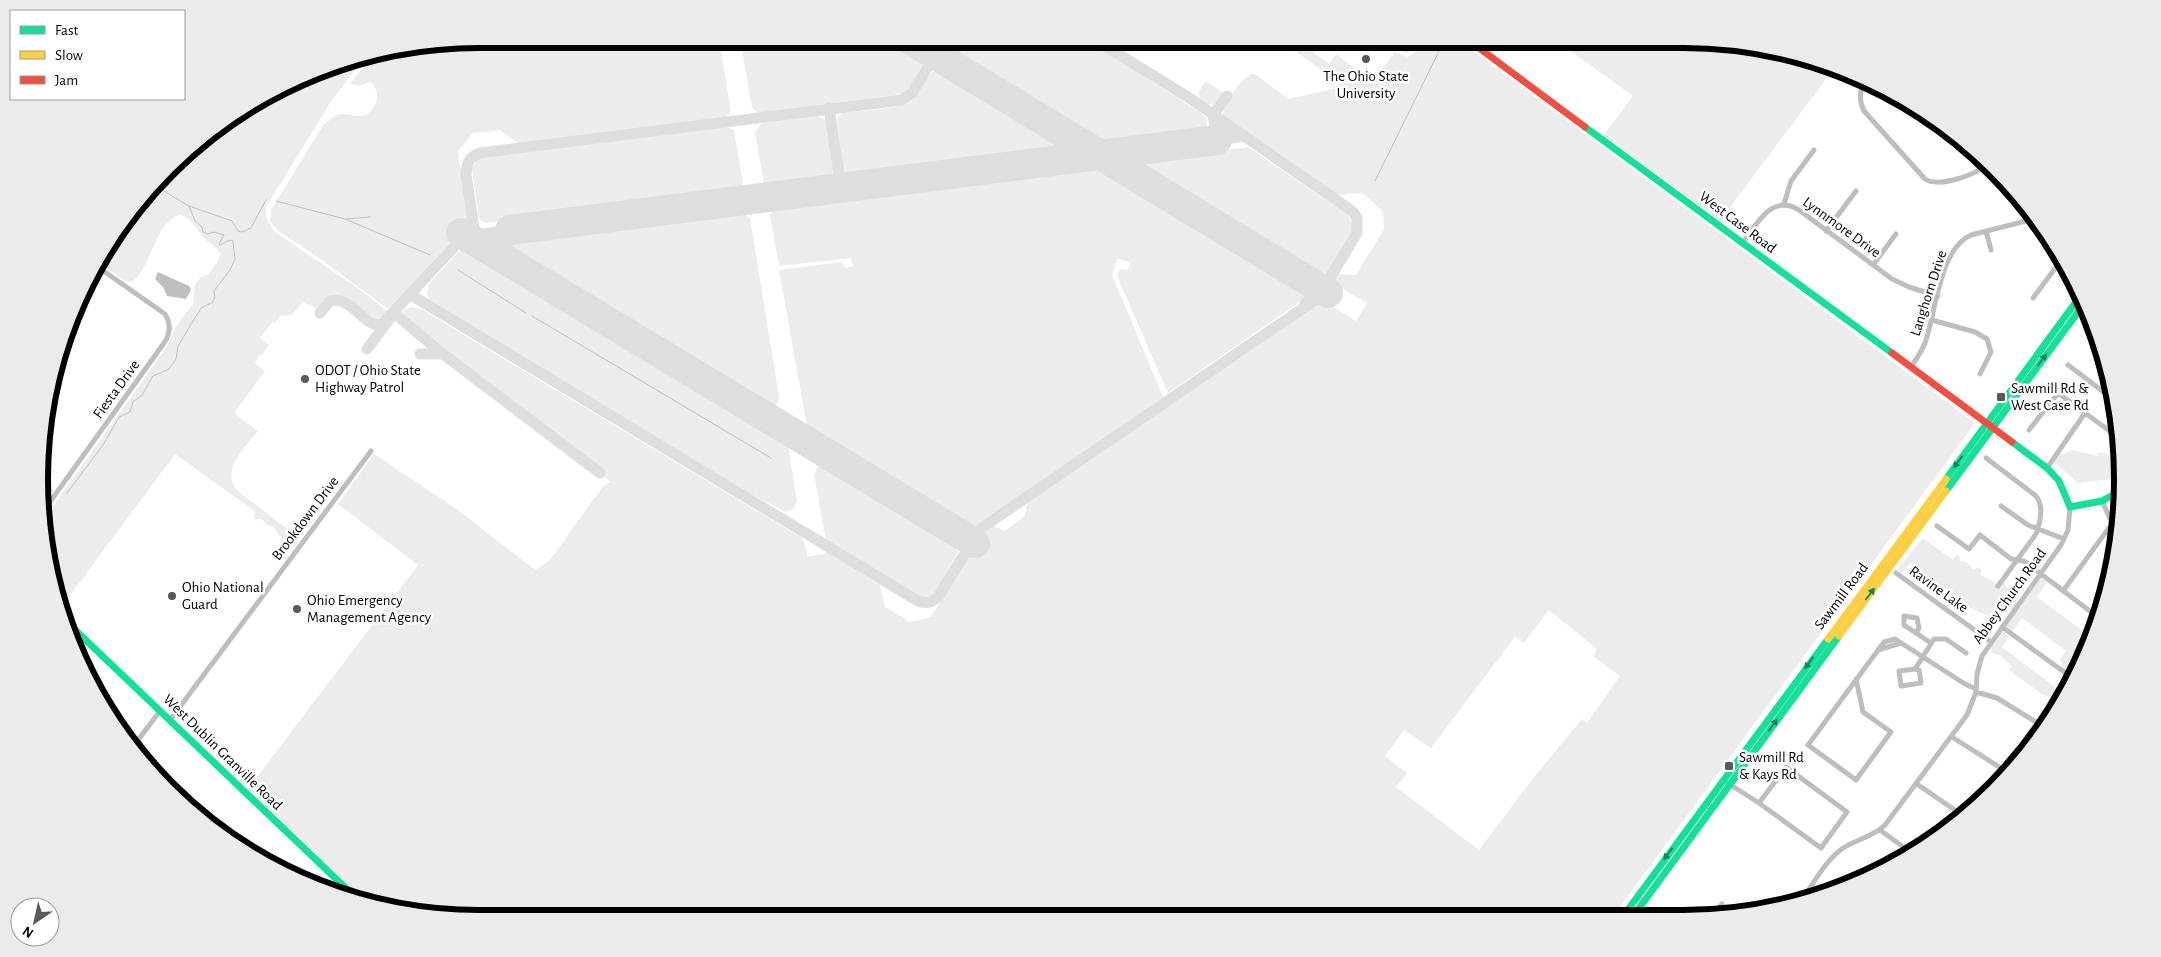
<svg xmlns="http://www.w3.org/2000/svg" width="2161" height="957" viewBox="0 0 2161 957" font-family="'Alegreya Sans',sans-serif">
<style>
.green{fill:#ececec;fill-rule:evenodd}
.water{fill:#bfbfbf}
.lines{fill:none;stroke-linecap:round;stroke-linejoin:round}
.stream{stroke:#bfbfbf;stroke-width:1}
.taxiway{stroke:#dedede;stroke-width:11}
.runway{stroke:#dedede;stroke-width:30}
.street{stroke:#bebebe;stroke-width:5}
.fast{stroke:#16e098;stroke-width:7}
.slow{stroke:#ffcf43;stroke-width:7}
.jam{stroke:#f24e42;stroke-width:7}
.oneway{fill:#0d865b}
.poi-dot{fill:#595959;stroke:#fff;stroke-width:2}
.labels{text-anchor:middle;stroke-width:5;stroke-linejoin:round;paint-order:stroke}
.poi-label{font-size:15px;fill:#000;stroke:#fff;text-anchor:start}
.street-label{font-size:15px;fill:#000;stroke:#fff}
.rim{fill:none;stroke:#000;stroke-width:6}
</style>
<rect width="100%" height="100%" fill="#fff"/>
<path class="green" d="M479,39H719L731,111L726,117L519,144L500,130L473,133L458,151L468,221C464,233 399,305 388,309L319,258L277,230L270,221L271,210L324,124C328,122 332,117 337,115C346,111 356,119 365,115C378,109 382,91 370,82L360,86L350,84L371,57Z
M740,39H888L919,58L922,65L910,87L902,94L758,113L752,107Z
M952,39H1085L1198,111L1206,118L1207,127L1199,133L1108,145L1101,143L956,56L952,46Z
M1279,39H1296L1329,64L1336,54L1373,82L1395,52L1408,57L1415,52L1424,39H1457L1975,423L1614,915L479,918L361,899L247,790L418,565L338,504L374,454L459,511L535,570L550,560L603,486L611,482L401,320L399,315C407,306 412,306 423,310L800,537L804,541L808,557L828,553L880,585L885,607L910,622L931,617L981,535L994,526L1005,531L1025,516L1027,503L1323,301L1356,321L1367,303L1333,283L1338,274L1356,275L1384,229L1383,211L1362,193L1337,195L1223,115C1222,105 1242,78 1251,74H1255L1288,99L1338,88L1340,84ZM1549,610L1597,649L1593,656L1620,676L1587,723L1582,719L1534,777L1479,850L1396,787L1407,773L1385,756L1404,730L1431,748L1515,637L1524,643Z
M1391,39H1419L1409,52L1406,53L1398,49L1400,46Z
M1554,39H1683L1824,62L1835,67L1719,222L1603,136L1633,96Z
M364,58L330,103L266,207C265,220 269,225 278,234L362,291L388,312L382,318L375,319L339,295L330,297L316,309L303,301L292,315L280,316L275,323L273,321L260,338L269,345L261,356L259,355L255,363L265,371L234,413L258,431C244,449 218,472 240,493L298,537V542L296,546H290L283,540L273,526L271,527L261,519H254L255,511L175,454L63,605L47,564L43,520L166,348L177,325L193,304L195,284L200,278L209,274L218,261L220,254C217,246 209,244 203,237C195,228 192,218 180,215C157,219 150,269 133,281H125L97,261L98,258L189,148L258,98L337,62Z
M939,69L1063,144L1059,151L850,177L843,171L837,119L842,113C857,111 901,109 911,101C923,92 924,73 939,69Z
M1206,81L1224,94L1213,105L1204,103C1195,95 1200,89 1206,81Z
M818,116L826,121L833,172L831,177L826,181L772,188L764,183L755,132L761,124Z
M728,127L734,131L743,183L739,191L486,223L479,219L472,169L477,159Z
M1248,147L1348,215L1354,227L1328,273L1319,275L1140,166L1142,161Z
M1097,166L1303,289L1304,299L1168,393L1117,276L1120,269L1128,270L1131,262L1117,259L1112,275L1163,397L978,525H964L812,432L807,426L779,270L841,262L845,268L853,266L851,258L779,266L770,216L774,208Z
M739,210L750,218L779,397L777,404L771,407L505,246L509,241Z
M462,248H468L783,438L788,445L797,502L793,509L786,512L753,495L431,302L427,294L429,284Z
M2073,450L2098,456L2099,452C2106,453 2114,458 2121,458V474L2109,479L2078,483L2054,462L2059,454H2065Z
M825,465L956,545L958,552L933,596L921,597L826,541L814,474L818,467Z
M1923,538L1953,560L1957,555L1960,557L1959,560L1963,562L1965,561L1974,570L1978,567L1982,571L1980,575L1995,582L1998,587L2004,582L2017,603L2013,610L2001,609L1994,619L1971,608L1910,563L1902,573L1897,570Z
M2041,577L2047,582L2037,597L2091,637L2072,675L2060,667L2063,663L2060,660L2066,651L2022,618L2012,632L2005,627Z
M2004,632L2009,637L2002,647L2063,693L2058,702L2042,694L2009,670L2012,666L1999,655L1992,653V647Z"/>
<path class="water" d="M158,272L189,286L191,290L186,299L167,296L163,287L155,279Z"/>
<g class="lines">
<path class="stream" d="M1375,181L1445,39
M157,187L189,206L232,221L238,231L242,232L251,228L266,200
M276,201L345,219L430,255
M346,219L370,217
M458,270L526,313
M532,316L771,458
M67,493L103,445L119,417L130,412L133,402L142,395L153,376L169,369L176,359L178,346L201,308L213,302L215,297L214,291L230,270L235,259L233,241L230,240L220,245L219,244L224,235L214,232L208,234L203,232L202,227L195,221L189,206"/>
<path class="taxiway" d="M1227,96L1213,115L1217,140L1245,136
M829,108L841,188
M468,236L510,230
M476,242L466,174C467,162 469,157 480,153L902,100L912,93L945,39
M411,295L918,601C926,604 931,603 938,597L980,529L1318,298L1357,233V218L1353,212L1342,204L1191,99L1094,39
M1303,308L1309,298L1310,281
M320,313L330,301C352,295 363,327 381,325L473,227
M367,349L394,313L443,354L600,473
M420,354H443"/>
<path class="runway" d="M909,39L1328,293
M510,230L1217,140
M461,233L975,543"/>
<path class="street" d="M1865,81C1859,91 1859,101 1864,111L1925,179C1939,188 1976,175 1987,164
M1963,141L1983,167
M1784,204L1791,181L1814,150
M2033,213L2037,227L2048,238
M1826,231L1856,191
M1986,231L1991,250
M1743,242C1757,224 1772,193 1799,210L1892,279L1909,287L1938,296
M1873,265L1896,234
M2033,298L2062,259
M1932,320L1975,332L1987,339L1991,352L1980,374
M2068,365L2113,399
M1911,367C1917,358 1923,350 1926,340C1936,310 1940,248 1971,235L2034,219
M2029,430L2058,393L2119,438
M1986,458L2036,496C2044,506 2040,523 2036,534L1998,586
M2047,468L2085,413
M2001,506L2028,525L2064,539
M42,513L164,343C171,333 171,324 165,314L95,265
M1937,526L1969,549L1980,535L2011,559L2024,561L2099,618
M1896,573L1991,642
M2063,591L2111,525V521L2102,501
M2002,627L2071,677
M1916,633L1919,628L1917,618L1904,616V625L1931,643
M1878,650L1901,643
M1915,669L1934,639H1946L1966,653
M1915,669L1919,670L1921,683L1901,686L1899,671Z
M1856,679L1863,712L1891,732L1856,780L1808,745L1884,642L1895,639L1965,684L1976,689
M1976,692L1997,698L2044,727
M170,720L371,451
M1952,737L2004,770
M135,744L160,711
M1723,780L1759,803L1821,848L1847,812L1786,767L1759,803
M1917,784L1962,815
M213,827L239,845
M1880,830L1909,851
M1811,887L1819,893
M332,893L340,882
M1803,898C1815,881 1826,860 1843,848C1857,839 1873,837 1885,825L1967,715L1976,692L1977,674L1982,656L2061,545L2068,530L2070,507
M1714,915L1722,904"/>
<path class="fast" d="M1585,127L1892,353
M2012,442L2047,468L2059,481L2070,507L2102,501L2120,491
M1946,479L2081,295
M1946,491L2084,304
M71,626L356,898
M1624,915L1828,639
M1634,915L1839,636"/>
<path class="slow" d="M1839,636L1946,491
M1828,639L1946,479"/>
<path class="jam" d="M1467,39L1585,127
M1892,353L2012,442"/>
</g>
<defs><path id="oneway-solid" d="M-6-.8H1V-3.2L6.5 0L1 3.2V.8H-6Z" transform="scale(1.25)"/></defs>
<g class="oneway">
<use href="#oneway-solid" transform="translate(2042 360) rotate(-53)"/>
<use href="#oneway-solid" transform="translate(1958 462) rotate(126)"/>
<use href="#oneway-solid" transform="translate(1870 594) rotate(-53)"/>
<use href="#oneway-solid" transform="translate(1809 663) rotate(126)"/>
<use href="#oneway-solid" transform="translate(1773 725) rotate(-54)"/>
<use href="#oneway-solid" transform="translate(1668 854) rotate(126)"/>
</g>
<g class="poi-dot">
<circle cx="1366" cy="59" r="5"/>
<circle cx="305" cy="379" r="5"/>
<rect x="1996" y="392" width="10" height="10" rx="2.5"/>
<circle cx="172" cy="596" r="5"/>
<circle cx="297" cy="609" r="5"/>
<rect x="1724" y="761" width="10" height="10" rx="2.5"/>
</g>
<g class="labels">
<g class="poi-label">
<text x="1366" y="81" text-anchor="middle">The Ohio State<tspan x="1366" dy="17">University</tspan></text>
<text x="315" y="375">ODOT / Ohio State<tspan x="315" dy="17">Highway Patrol</tspan></text>
<text x="2011" y="393">Sawmill Rd &amp;<tspan x="2011" dy="17">West Case Rd</tspan></text>
<text x="182" y="592">Ohio National<tspan x="182" dy="17">Guard</tspan></text>
<text x="307" y="605">Ohio Emergency<tspan x="307" dy="17">Management Agency</tspan></text>
<text x="1739" y="762">Sawmill Rd<tspan x="1739" dy="17">&amp; Kays Rd</tspan></text>
</g>
<g class="street-label">
<text transform="translate(1738 222) rotate(37)" y="5">West Case Road</text>
<text transform="translate(1842 227) rotate(36)" y="5">Lynnmore Drive</text>
<text transform="translate(1928 293) rotate(-72)" y="5">Langhorn Drive</text>
<text transform="translate(116 389) rotate(-54)" y="5">Fiesta Drive</text>
<text transform="translate(305 518) rotate(-53)" y="5">Brookdown Drive</text>
<text transform="translate(1939 589) rotate(36)" y="5">Ravine Lake</text>
<text transform="translate(1841 596) rotate(-53)" y="5">Sawmill Road</text>
<text transform="translate(2009 596) rotate(-54)" y="5">Abbey Church Road</text>
<text transform="translate(223 752) rotate(44)" y="5">West Dublin Granville Road</text>
</g>
</g>
<path d="M0 0H2161V957H0ZM479 48H1683A431 431 0 0 1 2114 479V479A431 431 0 0 1 1683 910H479A431 431 0 0 1 48 479V479A431 431 0 0 1 479 48Z" fill="#ebebeb" fill-rule="evenodd"/>
<path class="rim" d="M479 48H1683A431 431 0 0 1 2114 479V479A431 431 0 0 1 1683 910H479A431 431 0 0 1 48 479V479A431 431 0 0 1 479 48Z"/>
<rect x="10" y="10" width="175" height="90" fill="#ffffff" stroke="#999999"/>
<rect x="20" y="26" width="25" height="8" fill="#16e098" stroke="#999999"/>
<text x="55" y="35" font-size="15" fill="#000000">Fast</text>
<rect x="20" y="51" width="25" height="8" fill="#ffcf43" stroke="#999999"/>
<text x="55" y="60" font-size="15" fill="#000000">Slow</text>
<rect x="20" y="76" width="25" height="8" fill="#f24e42" stroke="#999999"/>
<text x="55" y="85" font-size="15" fill="#000000">Jam</text>
<g transform="translate(35 922) rotate(214)"><circle r="24" fill="#ffffff" stroke="#999999"/>
<path d="M0-4L9 19L0 12L-9 19Z" fill="#595959"/>
<text y="-8" font-size="14" font-weight="bold" text-anchor="middle" fill="#000000">N</text>
</g>
</svg>
